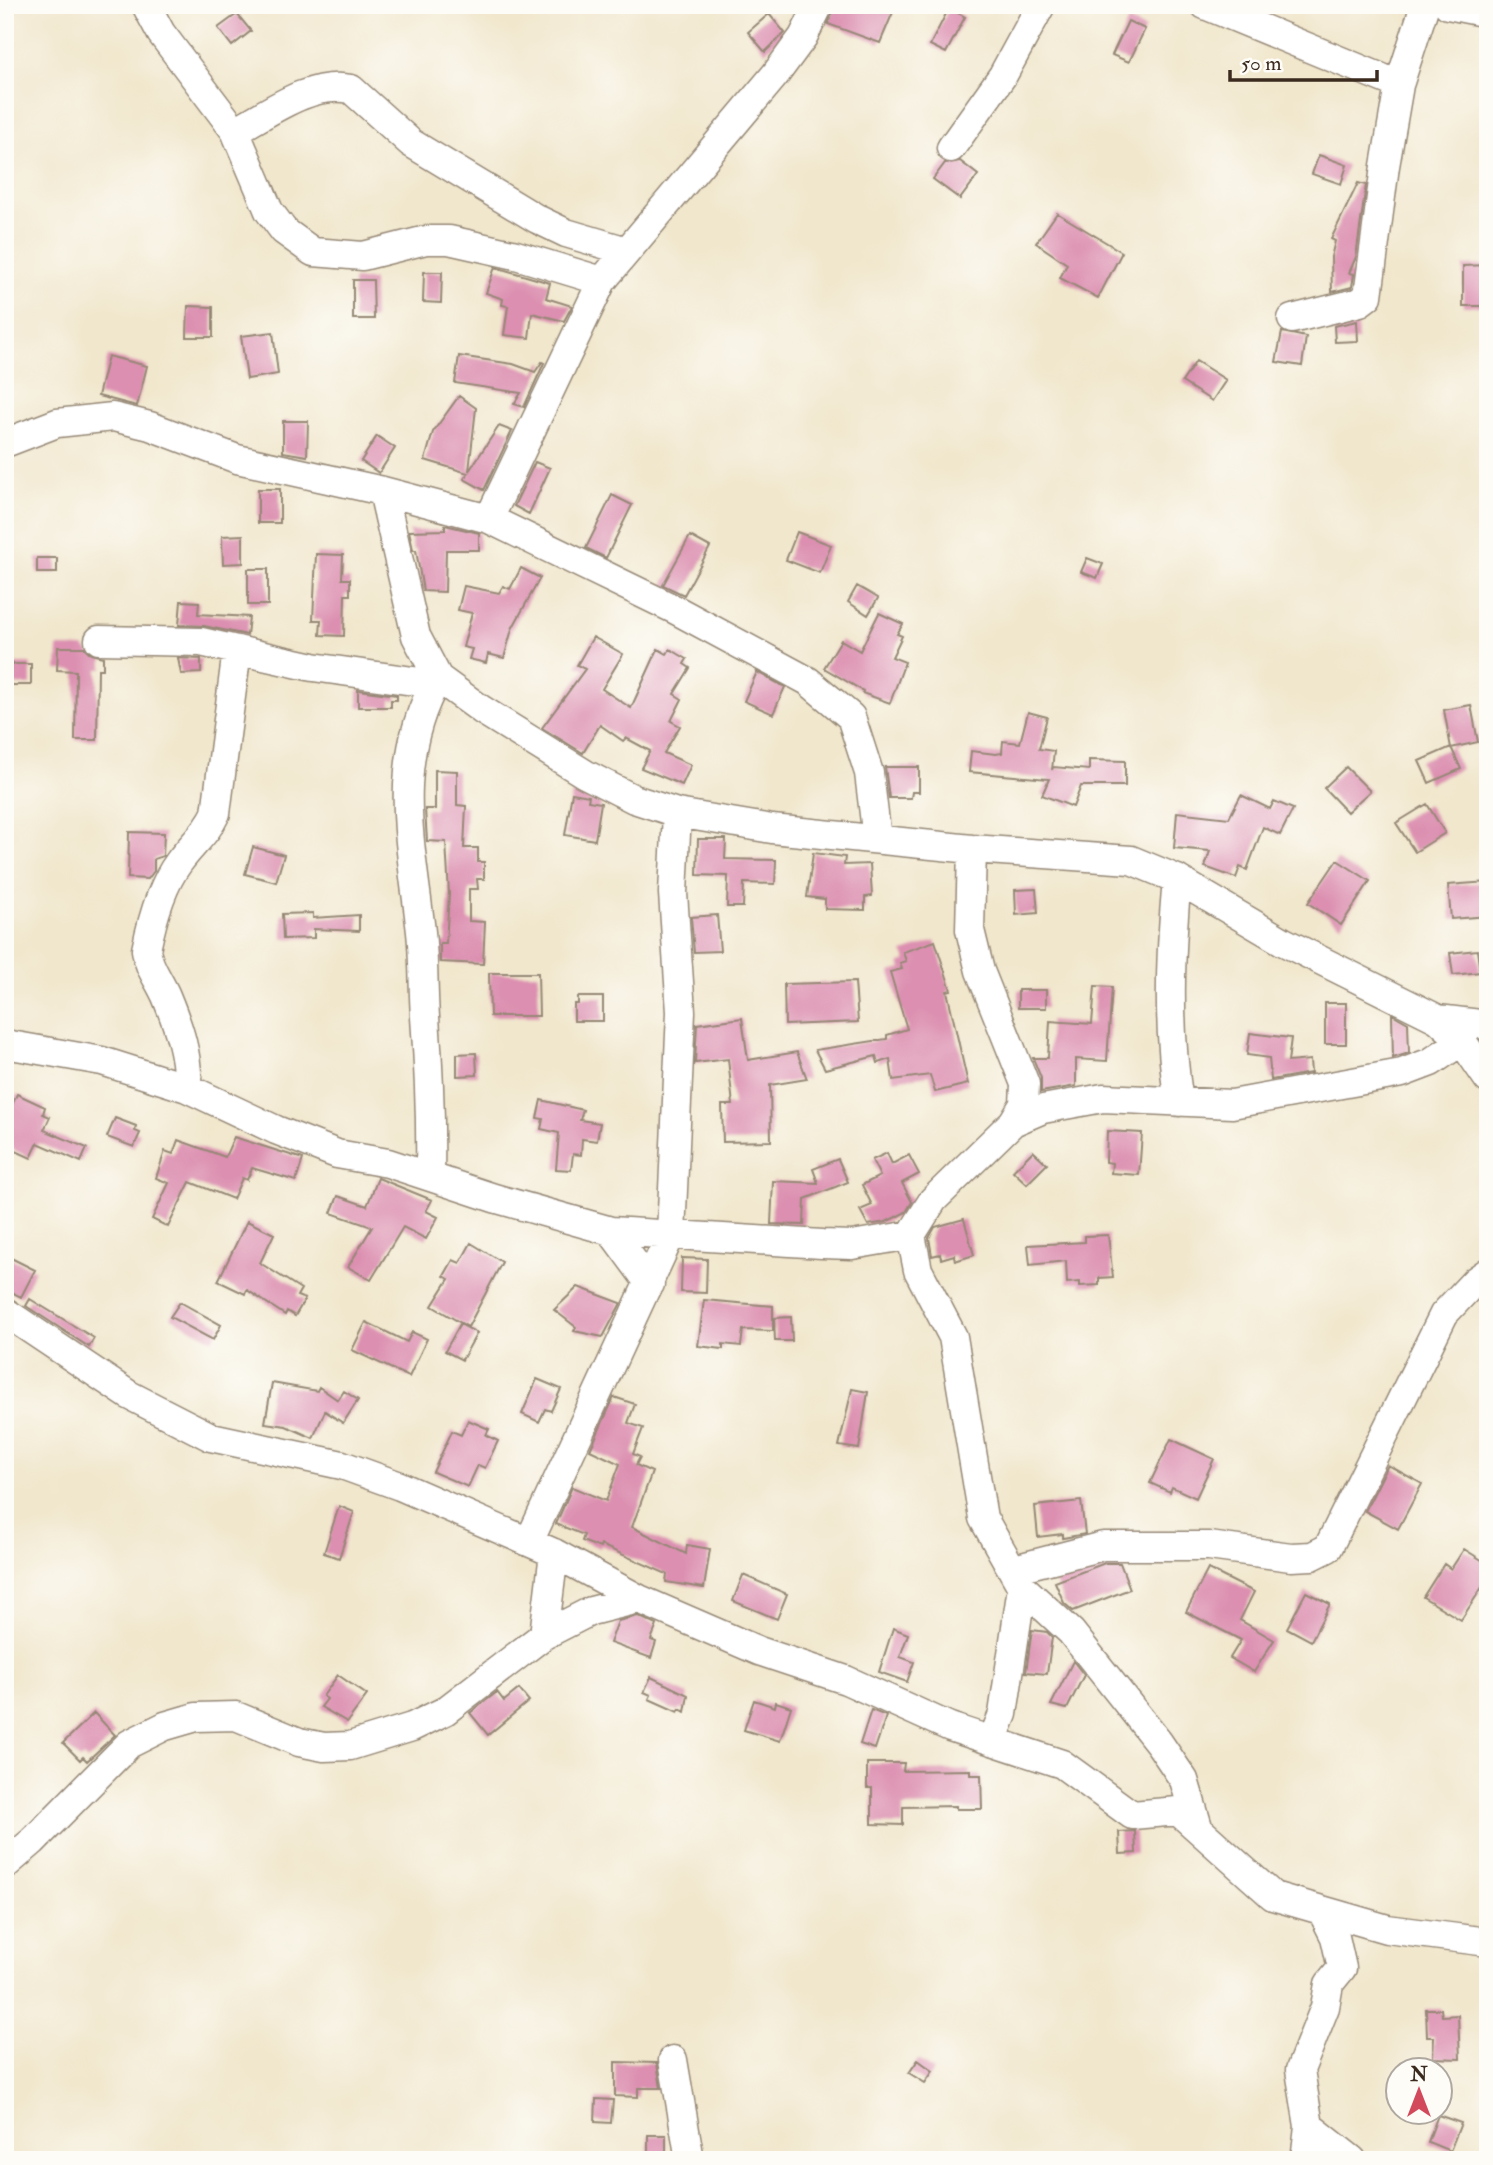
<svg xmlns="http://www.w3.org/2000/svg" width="1493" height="2165" viewBox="0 0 1493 2165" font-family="'IM FELL Double Pica',serif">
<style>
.building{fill:#dc8fb0}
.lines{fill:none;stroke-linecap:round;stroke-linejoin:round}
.minor-casing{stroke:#968876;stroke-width:31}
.minor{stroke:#fff;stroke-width:28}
</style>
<rect width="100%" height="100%" fill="#fdfcf7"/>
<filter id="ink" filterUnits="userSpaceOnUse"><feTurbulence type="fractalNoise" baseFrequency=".0143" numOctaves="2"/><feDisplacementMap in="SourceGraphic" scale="14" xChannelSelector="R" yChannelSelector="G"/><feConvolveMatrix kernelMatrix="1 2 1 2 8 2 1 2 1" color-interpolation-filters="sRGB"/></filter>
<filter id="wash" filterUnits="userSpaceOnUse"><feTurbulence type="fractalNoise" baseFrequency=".00686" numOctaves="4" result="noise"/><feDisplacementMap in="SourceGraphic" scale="28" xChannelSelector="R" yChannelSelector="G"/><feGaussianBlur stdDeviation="1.57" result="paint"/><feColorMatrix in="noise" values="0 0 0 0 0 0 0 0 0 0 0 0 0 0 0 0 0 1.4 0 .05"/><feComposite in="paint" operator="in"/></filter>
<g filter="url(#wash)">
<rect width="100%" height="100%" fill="#f1e7cd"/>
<g id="blocks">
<path class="building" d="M835,5H896L880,43L828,24Z
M949,8L965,17L946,53L930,45Z
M237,14L251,31L232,46L218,28Z
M769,14L785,33L765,52L748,32Z
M1128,21L1145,29L1129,62L1112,55Z
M1319,155L1347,165L1341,184L1312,174Z
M960,161L978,175L960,199L933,179L945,163Z
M1358,183L1366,185L1356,257L1349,273L1354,274L1352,287L1332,292L1331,257L1335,241L1331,239Z
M1057,213L1122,252L1098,298L1060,278L1067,264L1036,243Z
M1488,265V306H1463V266Z
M495,267L550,283L546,298L572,306L564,321L532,313L529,338L504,335L508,306L502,305L503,299L486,293Z
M424,272H442L441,303L423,302Z
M353,280H373L374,319H353Z
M188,306L213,307V337H187Z
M1357,321L1358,341L1335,342L1334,326Z
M273,332L278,374L247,379L241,336Z
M1282,332L1306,337L1302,366L1276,362Z
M108,356L147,366L137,406L98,396Z
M459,356L513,364L535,372L542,362L544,363L524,407L514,404L521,393L455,383Z
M1196,361L1226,380L1212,401L1182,382Z
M459,396L476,408L469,471L499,426L512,431L484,490L464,479L468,473L425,460L433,432Z
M283,421H308L307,456L283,452Z
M377,436L395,448L379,473L361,461Z
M535,462L550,468L529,514L514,506Z
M258,489H280V523H258Z
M612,495L632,505L606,558L586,548Z
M445,525L479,533V550H446L445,592L423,591L416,550H413L409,531L445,530Z
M797,532L831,545L820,573L786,560Z
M243,535V563L223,564L222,536Z
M690,536L710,547L684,595L663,585Z
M316,554L343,555L342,579H350V595H345L344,636L320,635L321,620H313Z
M37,558H57V573H37Z
M1087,558L1103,564L1097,578L1081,572Z
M521,568L540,578L512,629L504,658L488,654L486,663L469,659L472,649L463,647L472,613L458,610L464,586L499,593L503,586L510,589Z
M248,569H268V605H248Z
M857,586L878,598L868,615L848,602Z
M181,601L199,602L198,614L249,617L247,635L204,626L179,625Z
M879,613L903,624L897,634L902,636L892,657L905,662L890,703L862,693L863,691L824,668L841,640L860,651Z
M593,637L623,654L602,689L631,708L658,649L667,654L670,649L687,659L684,664L690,668L674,694L682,699L671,721L680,726L664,753L691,765L682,785L641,768L650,751L626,738L623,741L600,725L583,753L542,728L585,669L577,665Z
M58,647H84L91,654L103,657V669H98L97,740H75L76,671L57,670Z
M178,658L201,659V673L181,674Z
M6,664H31V685H6Z
M757,672L785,687L773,714L744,701Z
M358,690L397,695V700H391V707H358Z
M1471,705L1478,742L1451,748L1444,710Z
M1028,712L1047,717L1039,749L1054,751L1052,770L1053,767L1089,770V760L1125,761V786H1081L1073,807L1042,795L1049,779L969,772L971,751L996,754L1002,753L1003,741L1020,743Z
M1451,747L1461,769L1429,783L1419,761Z
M885,767H919V792H912L911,798H889Z
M1346,767L1370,791L1347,812L1324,788Z
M435,770L457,771V805L466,806L464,848H478V862H484V879H477L478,889H469V921L485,922L483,964L440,962V943H446L449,894L446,842L427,841L425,809H435Z
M572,793L589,796L588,801L601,803L595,840L565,835Z
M1241,795L1270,809L1274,801L1293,809L1280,835L1263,827L1247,870L1240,867L1236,878L1205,867L1210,851L1174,848L1177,812L1229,818Z
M1427,804L1445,833L1415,852L1396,823Z
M129,832L164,833L163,856L154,859V871L148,879L128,878Z
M698,839H726L725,859L776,860L775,884L744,883L743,907H727L728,876L697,875Z
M253,847L284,855L276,882L245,874Z
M813,853L845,857L844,865L870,864L872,896L865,897V910L825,909V899L807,897Z
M1337,860L1370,881L1341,925L1308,903Z
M1488,882V916L1451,919L1448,885Z
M1036,889L1038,913L1016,915L1015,890Z
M313,913V918L359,915V931L314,929V938L283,939L282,914Z
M717,915L720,951L694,952L691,917Z
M935,941L951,990L947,991L968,1084L935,1092L930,1075L893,1080L890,1059L878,1063L876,1056L825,1069L815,1050L887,1039V1035L907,1029L890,972L902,969L900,963L906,961L903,952Z
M1477,950L1480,972L1453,975L1450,953Z
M489,973H538L539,1016H490Z
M855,982L858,1022L785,1025L784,984Z
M1095,986L1112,987L1107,1061L1076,1059V1086L1041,1092V1078L1033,1058H1048L1050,1021L1092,1024Z
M1018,990H1046V1008H1018Z
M578,997H603V1021H574V1004H578Z
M1325,1003H1346V1044H1325Z
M1392,1014L1408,1023L1409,1053L1393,1058Z
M742,1018L748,1060L797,1052L807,1079L770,1085L771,1141L723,1142L722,1105H733L728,1059L695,1063L697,1024Z
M1250,1033L1291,1038L1288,1062L1310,1060L1311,1073L1271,1080L1269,1058L1247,1055Z
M476,1053L477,1075L457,1076V1054Z
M17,1094L45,1107L43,1114L50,1117L44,1130L87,1148L81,1162L38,1143L31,1158L5,1146V1120Z
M541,1100L583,1110L580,1120L600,1123L597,1141L582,1139L581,1155L573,1154L571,1170L556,1169L559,1133L541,1129L543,1119L537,1118Z
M115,1118L136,1126L135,1131L140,1133L134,1147L107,1137Z
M1107,1131L1142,1133L1139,1175L1111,1173L1112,1163L1106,1162Z
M234,1137L303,1159L296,1181L252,1168L247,1180L242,1178L233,1199L190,1182L168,1227L152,1219L169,1183L156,1178L165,1151L173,1154L178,1140L225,1157Z
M1033,1151L1047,1164L1027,1184L1013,1171Z
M887,1153L892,1164L909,1155L919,1174L902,1183L912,1202L906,1212L886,1222L868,1225L860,1210L872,1205L862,1185L880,1176L872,1160Z
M838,1159L848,1182L805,1199L804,1225L771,1224L773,1181L818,1183L813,1169Z
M378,1178L432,1200L426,1211L438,1217L426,1239L403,1227L371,1280L348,1267L372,1227L331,1213L338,1196L367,1206Z
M964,1219L974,1255L955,1261L954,1255L941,1259L940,1254L932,1256L929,1238L935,1227Z
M247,1221L274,1234L260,1263L301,1289L297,1296L305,1299L295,1316L287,1311L285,1315L247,1290L245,1294L218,1281Z
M1108,1235L1113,1277L1099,1278V1285L1080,1286V1282L1067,1283L1066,1261L1030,1265L1028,1245L1085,1242V1236Z
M471,1243L502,1262L468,1327L432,1306L449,1279L444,1276L453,1260L460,1263Z
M5,1255L35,1270L21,1297L5,1289Z
M682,1258L707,1259L706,1293L681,1292Z
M578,1287L621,1303L603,1337L574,1331L576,1327L554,1310Z
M30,1299L94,1338L89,1347L26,1306Z
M704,1300L773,1306V1331L743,1330L741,1346L723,1344V1349L698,1346Z
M180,1302L221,1325L213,1340L170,1317Z
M791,1317L792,1341H775L774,1318Z
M366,1322L407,1342L412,1332L427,1339L409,1377L352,1350Z
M460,1324L477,1333L462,1360L445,1351Z
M537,1379L561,1389L551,1411L545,1409L539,1422L522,1414Z
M272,1383L317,1391L319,1387L338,1400L344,1391L358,1400L343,1423L325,1411L313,1438L286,1426L265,1423Z
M852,1389L868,1392L859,1449L839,1446Z
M614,1397L635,1404L628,1423L643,1428L633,1454L640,1457L636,1465L652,1472L632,1527L686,1554L687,1545L710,1549L704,1588L666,1582L667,1574L601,1545L600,1548L582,1541L584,1535L556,1524L572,1487L606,1501L620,1464L590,1450Z
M468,1420L489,1429L486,1435L498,1441L485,1468L478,1465L468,1487L433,1472L452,1431L461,1435Z
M1171,1439L1214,1459L1196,1498L1172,1487L1170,1492L1150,1483Z
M1388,1465L1422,1484L1398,1529L1365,1511Z
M1081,1501L1085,1534L1063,1538V1534L1038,1537L1035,1506Z
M339,1506L354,1512L339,1558L324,1553Z
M1464,1549L1488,1564V1578L1461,1620L1423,1597L1444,1564L1451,1569Z
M1105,1563H1120L1130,1589L1073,1611L1064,1603L1055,1582Z
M1208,1569L1254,1592L1240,1620L1274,1640L1254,1672L1230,1658L1241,1640L1186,1612Z
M743,1575L787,1594L777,1619L733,1601Z
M1306,1592L1330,1604L1311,1641L1287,1628Z
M638,1616L657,1625L651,1640L656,1642L651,1658L610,1643L618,1621Z
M893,1628L908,1634L900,1657L914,1662L907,1682L879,1672Z
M1032,1630L1047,1632L1052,1637L1047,1674L1026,1672Z
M1073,1661L1084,1675L1067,1709L1051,1705Z
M338,1675L367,1695L347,1722L321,1707L327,1699L323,1696Z
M651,1677L688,1695L685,1712L680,1709L678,1712L649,1699L651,1695L644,1692Z
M519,1689L529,1701L488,1735L470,1713L497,1692L504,1701Z
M754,1700L775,1707L776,1702L791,1707L780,1741L744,1730Z
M871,1710L886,1716L875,1749L860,1744Z
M94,1713L115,1735L87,1761L83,1757L80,1760L63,1743Z
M867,1763H904L903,1771L970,1770V1775H981L982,1809H956V1806L903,1807V1825L872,1824V1788H867Z
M1135,1831L1136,1853L1120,1854L1119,1832Z
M1426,2009H1441L1442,2016L1458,2015L1460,2059L1433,2058L1434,2037H1427Z
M918,2060L933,2071L925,2083L909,2073Z
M615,2062L657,2063L661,2088H638V2097L615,2096Z
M596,2099L613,2100L611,2123L595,2122Z
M1438,2115L1461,2123L1450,2151L1428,2142Z
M648,2135H666V2155H648Z"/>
</g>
</g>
<g filter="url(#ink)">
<use href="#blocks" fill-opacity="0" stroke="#968876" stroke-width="2"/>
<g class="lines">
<g class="minor-casing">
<path id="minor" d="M146,5L161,33L235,131L269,211L284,231L313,252L363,256L426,240H449L516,255L602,281
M1205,5L1399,85
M1448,5L1488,13
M235,131C270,112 310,81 351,89L411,143L537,219L566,233L627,251
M951,148L1003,75L1041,5
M1292,319L1360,302L1368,296L1385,166L1399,85L1425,5
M5,443L57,423L113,417L150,426L237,459L383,491L489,519L676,610L808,681L851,717L869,773L877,839
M383,491L416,636L438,678L482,710L585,774L634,799L677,813L772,829L972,849L1131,860L1177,879L1284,942L1438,1019L1462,1041L1488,1079
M489,519L602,281L775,75L803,37L819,5
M99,640L201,642L313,667L435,684
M972,849L970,930L980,971L1025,1084L1024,1104L1013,1122
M1177,879C1170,954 1167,1027 1179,1102
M1438,1019L1488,1025
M5,1044L102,1061L187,1088L276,1130L337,1154L388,1163L494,1198L611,1231L822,1244L852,1245L911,1235
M187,1088C189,1056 178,1025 166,996C159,980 148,967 146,950C152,920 161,886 179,862C192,844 207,833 216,813L237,650
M430,1176C431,1122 429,1070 425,1017C423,988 424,960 421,932C411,843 390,761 438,678
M611,1231L650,1284
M5,1312L129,1395L211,1437L342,1465L400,1486L554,1553L639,1599L759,1651L846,1680L950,1727L1062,1764L1132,1815L1178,1811L1273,1896L1387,1929L1488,1942
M529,1542L671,1234L681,1012L673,893L677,813
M1014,1569L1103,1546H1209L1291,1557L1312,1556L1328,1548L1444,1314L1475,1281L1488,1272
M544,1635L554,1553
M992,1741L1003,1714L1022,1587
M1198,1827L1184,1780L1159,1743L1071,1632L1022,1587L983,1518L953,1337L918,1270L911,1235L933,1200L1013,1122L1043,1109L1103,1098L1232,1104L1402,1073L1431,1062L1462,1041
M5,1865L33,1841L129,1744L165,1726L196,1717L236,1716L299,1742L324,1747L350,1746L412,1727L445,1711L544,1635L591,1611L639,1599
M673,2060L690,2160
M1309,2126L1352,2160
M1305,2160L1309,2126L1300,2070L1325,2007L1329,1984L1342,1968L1335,1937L1322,1911"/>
</g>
<use href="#minor" class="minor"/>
</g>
</g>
<rect width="1493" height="2165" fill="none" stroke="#fdfcf7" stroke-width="28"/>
<g transform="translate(1419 2091)"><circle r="33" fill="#fdfcf7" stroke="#afa8a0" stroke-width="2"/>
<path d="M0-5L12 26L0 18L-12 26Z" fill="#d1495b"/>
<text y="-10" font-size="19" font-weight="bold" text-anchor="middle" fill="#3b2a1e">N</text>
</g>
<path d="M1230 70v10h147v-10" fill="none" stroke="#3b2a1e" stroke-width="3.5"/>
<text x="1241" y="70" font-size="21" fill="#3b2a1e" stroke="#fdfcf7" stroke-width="5" paint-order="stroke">50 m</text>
</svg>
